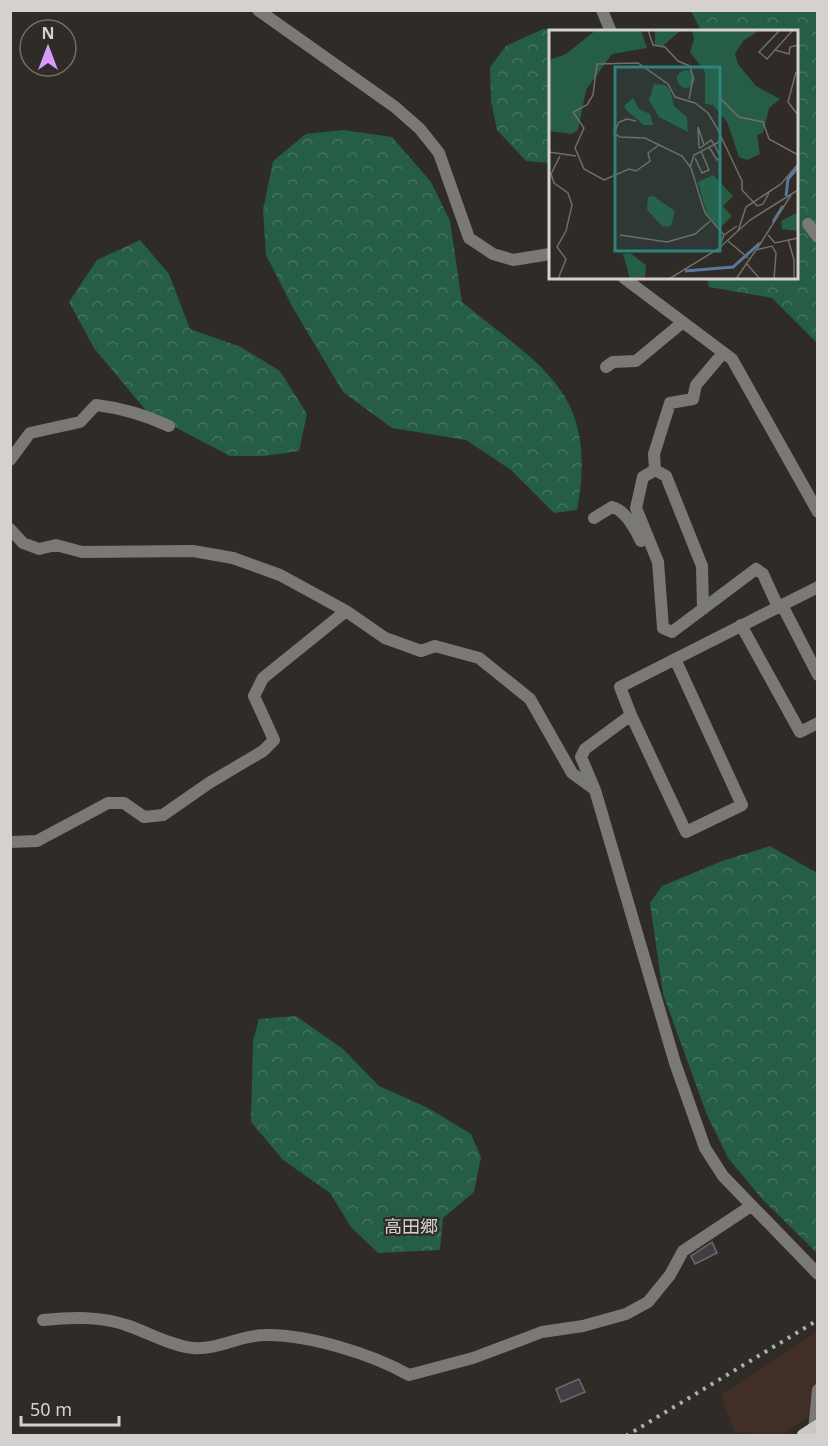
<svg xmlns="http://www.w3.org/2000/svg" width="828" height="1446" viewBox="0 0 828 1446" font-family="'Noto Sans','Noto Sans JP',sans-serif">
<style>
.commercial{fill:#412e27}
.forest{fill:url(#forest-crowns)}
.building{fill:#423e42;stroke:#6e6a6f;stroke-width:1.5}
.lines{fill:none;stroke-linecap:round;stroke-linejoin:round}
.street{stroke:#7a7976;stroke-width:12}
.primary{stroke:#c9c7c2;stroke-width:15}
.rail{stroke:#b2aeac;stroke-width:4;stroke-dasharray:3 6;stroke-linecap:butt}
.labels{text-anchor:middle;stroke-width:4.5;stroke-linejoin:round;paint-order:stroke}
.quarter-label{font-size:18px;fill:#d4d1cf;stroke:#2f2b27}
.inset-river{fill:none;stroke:#57799f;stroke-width:3}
.inset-road{fill:none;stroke:#716d6a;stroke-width:1.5}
.view{fill:#2d847d;fill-opacity:0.15;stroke:#2d847d;stroke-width:3}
.inset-edge{fill:none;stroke:#d4d1cf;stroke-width:3}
</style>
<defs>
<pattern id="forest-crowns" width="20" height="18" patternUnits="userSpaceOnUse" patternTransform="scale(1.5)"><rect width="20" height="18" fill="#255d46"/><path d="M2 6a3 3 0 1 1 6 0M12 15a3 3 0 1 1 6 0" fill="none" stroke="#447360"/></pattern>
</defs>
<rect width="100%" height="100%" fill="#2f2b27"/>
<path class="commercial" d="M816,1331L817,1412L781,1435H752L750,1431L735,1433L721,1395Z"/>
<path class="forest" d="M691,11H817V343L772,298L709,287L707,278H796V32L701,31Z
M543,29L588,31L550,32V163L526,161L497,130L491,101L490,67L506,46Z
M343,130L392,137L431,182L450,221L462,302C542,368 599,391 577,510L554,513L511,470L466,440L392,428L343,392L293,308L266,255L263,210L273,161L306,134Z
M140,240L169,274L190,329L241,347L280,371L307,414L299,451L264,456H230L148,413L94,348L69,302L97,260Z
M770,846L817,873V1253L763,1200L728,1158L707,1115L663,994L650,903L662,886L722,861Z
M296,1016L343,1049L379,1086L428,1108L471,1134L481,1157L474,1192L443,1218L440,1250L378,1253L351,1227L330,1193L283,1160L251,1122L253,1041L259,1019Z"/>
<path class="building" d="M712,1242L717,1253L695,1264L691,1256Z
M579,1379L585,1392L561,1402L556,1389Z"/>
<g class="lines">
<path class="street" d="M258,10L395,107L420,129L439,153L469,238L493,254L513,260L550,254
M602,10L611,32
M808,224L818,237
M624,278L732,359L818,512
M606,367L613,362L636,361L683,322
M10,460L30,433L80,422L96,405C122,408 145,415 169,426
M655,470L654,454L670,403L693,399L696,385L723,353
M594,518L612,507C625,510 636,530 641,541
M10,529L23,543L39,549L56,545L82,552L193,551L233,558L280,575L346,611L385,638L421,651L435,646L479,658L530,699L572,773L594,789
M818,587L620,687L631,715L585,749L581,757L595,790L675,1063L705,1148L723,1176L818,1274
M782,605L818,675
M703,609L702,566L666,476L655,470L643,477L636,508L658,562L663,628L672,632L756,569L763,574L778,607
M741,625L800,732L818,723
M631,715L686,832L742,805L675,659
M10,842L37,841L108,803H124L144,817L163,815L209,783L263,751L274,740L254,696L263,678L346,611
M43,1320C72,1317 101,1316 129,1326C149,1333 172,1346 193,1348C218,1350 241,1335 265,1335C307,1334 372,1354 409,1375L473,1358L542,1332L583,1326L626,1314L648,1302L670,1275L683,1251L751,1206
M814,1430L818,1390"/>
<path class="primary" d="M804,1436L818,1427"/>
<path class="rail" d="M626,1436L818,1320"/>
</g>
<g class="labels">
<g class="quarter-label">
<text x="411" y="1233">高田郷</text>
</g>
</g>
<g transform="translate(549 30)">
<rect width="249" height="249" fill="#2f2b27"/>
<path d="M47,0H92L98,18L63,24L37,60L29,100L23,104L0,101V30L17,24ZM106,0H132L114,16L106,15ZM143,0H211L194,11L186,24L189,34L207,56L231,69L220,78L214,103L208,105L211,124L198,130L190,127L178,92L164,75L156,74V42L141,22L145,9ZM128 49a9 9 0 1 1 18 0a9 9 0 1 1-18 0ZM105,54L116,55L121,60L125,76L138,87L139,102L110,87L100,70ZM84,68L90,79L101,84L104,95H95L78,81L75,76ZM164,145L184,166L174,176L183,186L171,198L158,185L149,152ZM104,166L126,181L122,196L114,197L98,180L99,167ZM249,182V201L233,199L232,191ZM81,223L97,235L96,247L81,249L74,224Z" fill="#255d46"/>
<path class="inset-river" d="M237,166L239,149L249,137M224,192L234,176M136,241L184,237L211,213"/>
<path class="inset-road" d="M99,0L104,15L116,17L129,31L141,36L144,48L140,69M231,0L210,22L218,29L244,0M226,20L240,24L241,17L249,15M247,42L239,72L249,85M169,66L190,87L214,92L220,109L249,125M87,91L78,89L70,92L65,103L71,107L96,108L133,126L142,138L156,183L175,205M110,115L99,123L101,131L87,141L80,139L55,150L35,139L26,118L35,98L24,82L38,75L44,65L48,34L89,33L119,54L126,67L146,73L159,83L168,98L193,151V160L208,176L214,174L220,163M155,115L149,97L150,117L151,118L162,110L165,114M160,117L168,130L172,128L165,114M0,122L27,126M146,128L153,143L160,140L152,121M141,137L145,125L174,110M189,201L197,177L232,154L249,134M71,205L118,212L146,204L161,191M219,205L226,213L249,208M239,209L245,230V249M179,211L199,228M170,217L175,205L188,196M208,219L242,165M197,233L211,249M9,249L17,229L8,217L17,201L23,175L19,163L5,153L2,144L11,126M120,249L169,219L201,190L249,160M187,249L207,220L223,216L227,223L225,249"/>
<path class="view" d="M66,37H171V221H66Z"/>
<rect width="249" height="249" class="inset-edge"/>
</g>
<rect width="828" height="1446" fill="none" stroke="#d4d1cf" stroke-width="24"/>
<g transform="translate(48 48)"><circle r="28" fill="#2f2b27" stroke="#716d6a" stroke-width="1.5"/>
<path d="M0-4.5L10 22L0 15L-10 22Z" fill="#d79bf9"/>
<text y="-9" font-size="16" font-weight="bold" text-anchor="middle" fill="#d4d1cf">N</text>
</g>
<path d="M21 1416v9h98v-9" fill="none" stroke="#d4d1cf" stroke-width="3"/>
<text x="30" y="1416" font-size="18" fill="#d4d1cf" stroke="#2f2b27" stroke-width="4.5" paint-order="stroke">50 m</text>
</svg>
